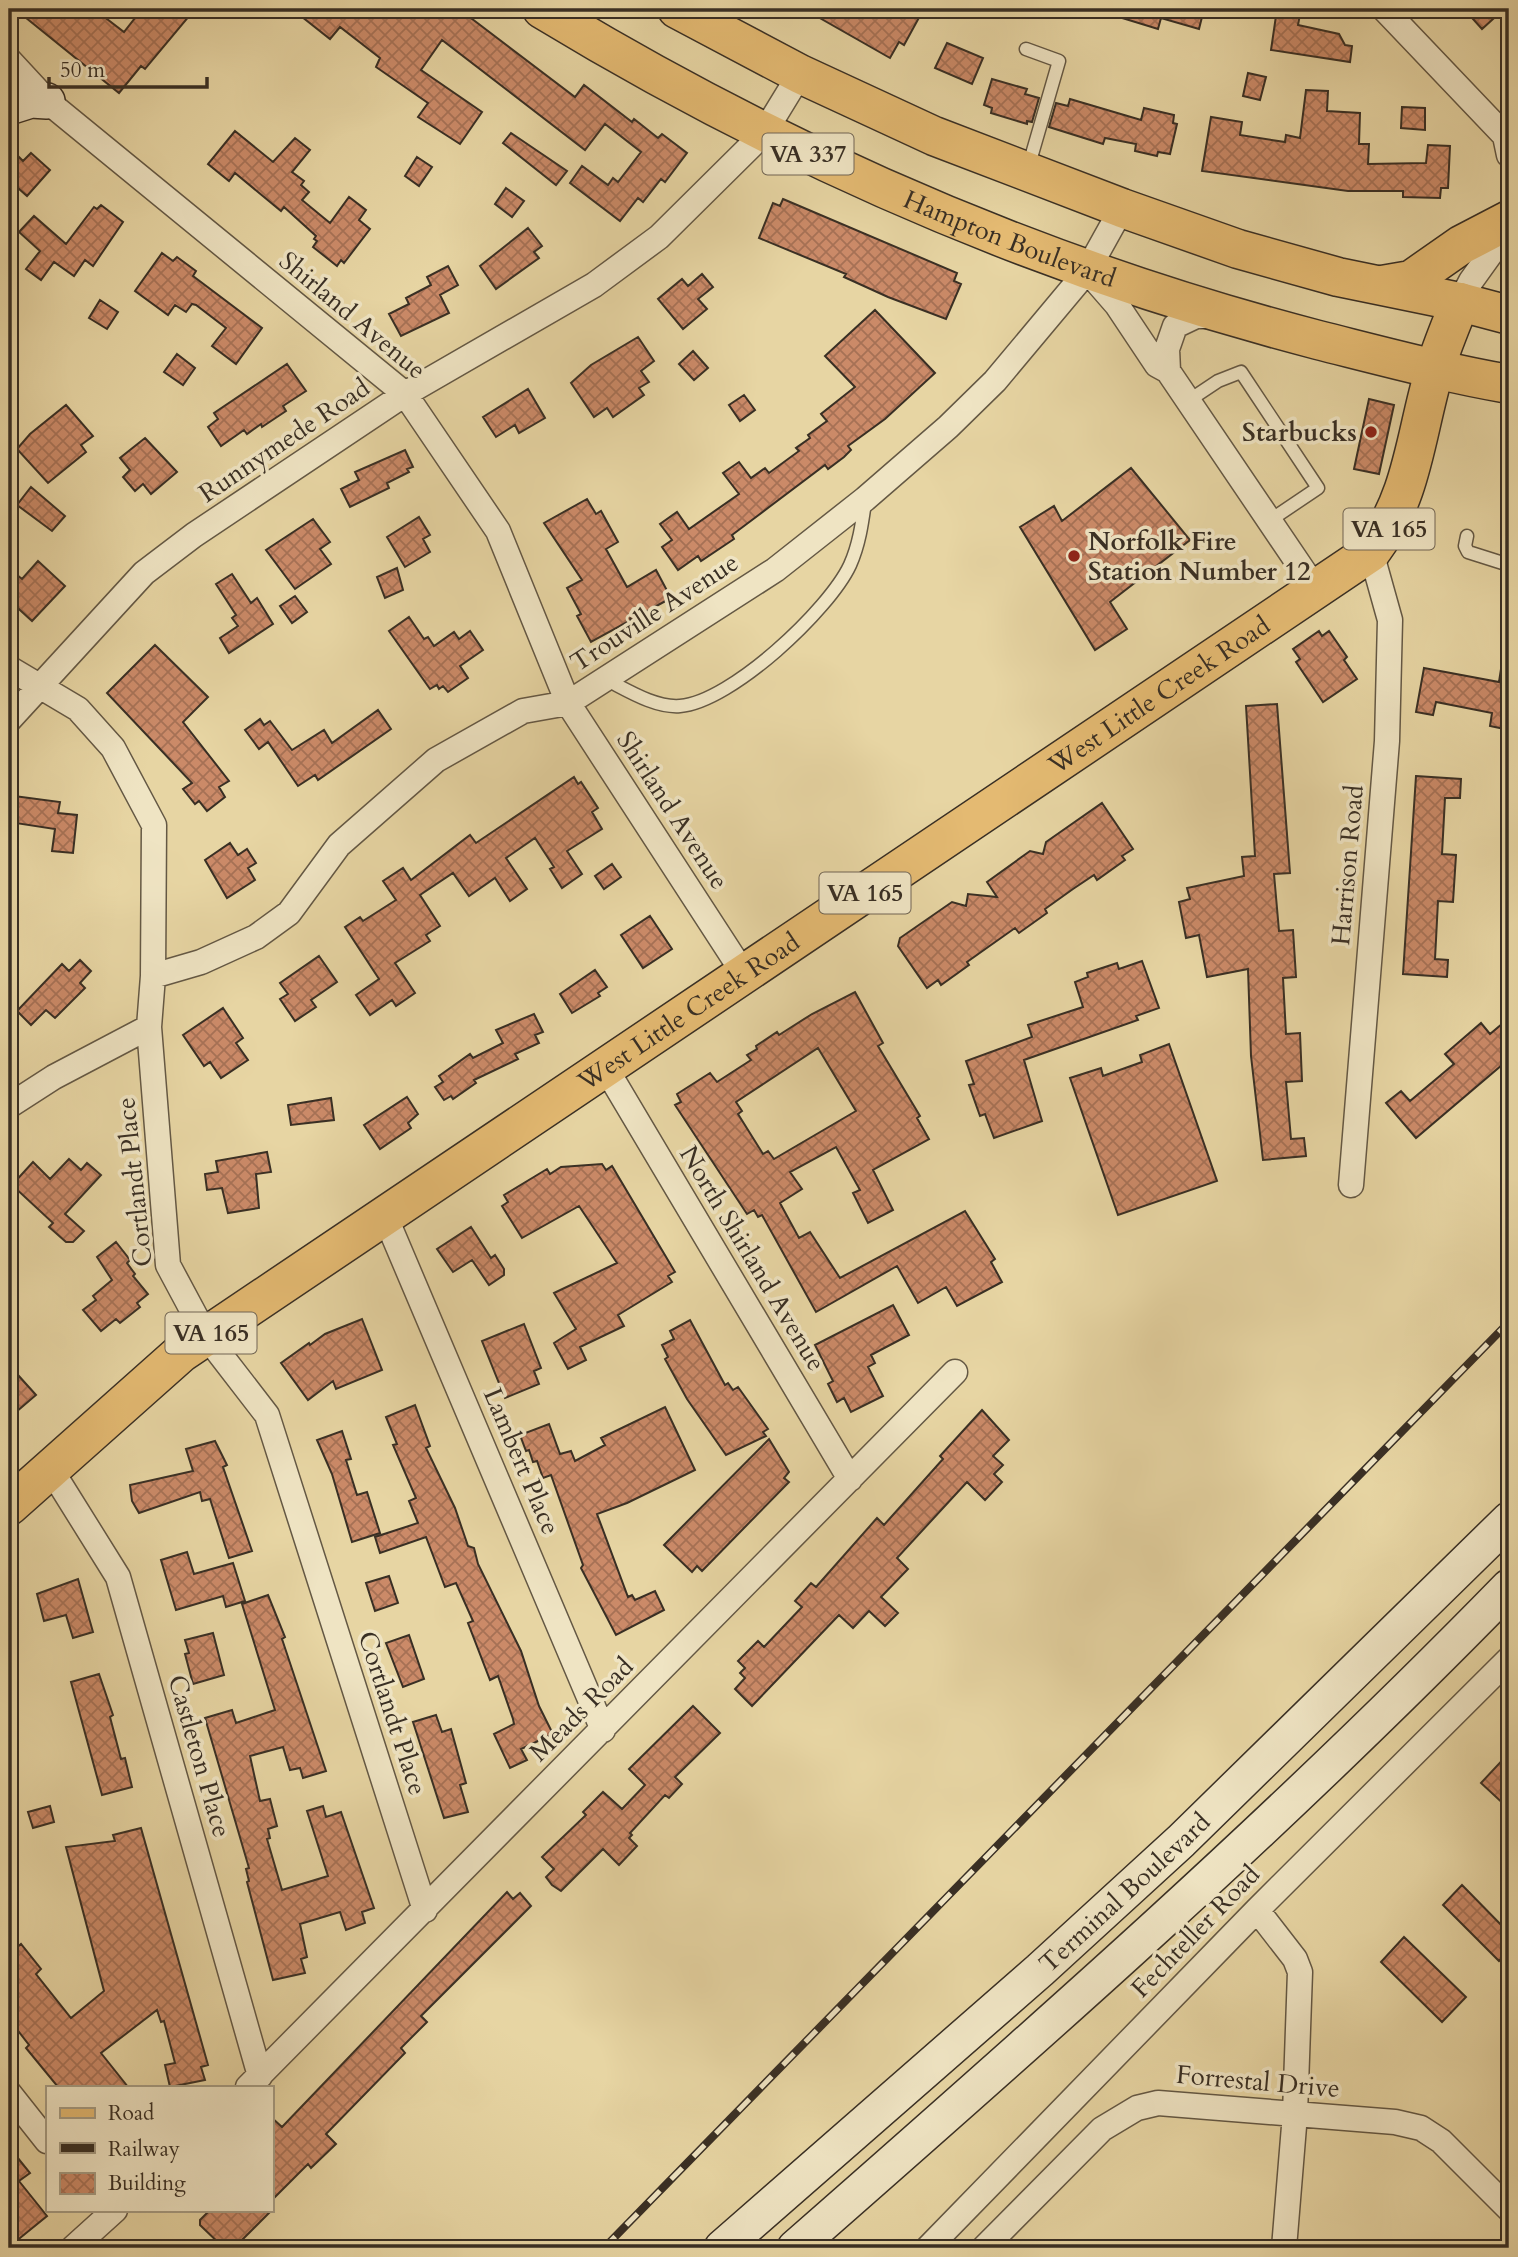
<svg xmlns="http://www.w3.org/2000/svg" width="1518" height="2257" viewBox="0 0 1518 2257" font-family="Cardo,serif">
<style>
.building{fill:url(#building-cross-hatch);stroke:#392f24;stroke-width:2;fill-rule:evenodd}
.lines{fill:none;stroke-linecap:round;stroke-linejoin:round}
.lane-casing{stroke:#645844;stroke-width:15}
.street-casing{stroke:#645844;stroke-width:27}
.secondary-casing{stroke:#392f24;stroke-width:38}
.primary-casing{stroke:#392f24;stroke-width:41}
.lane{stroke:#efe4c3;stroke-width:12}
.street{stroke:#efe4c3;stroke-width:24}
.secondary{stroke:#efe4c3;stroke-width:35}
.primary{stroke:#e4ba72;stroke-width:38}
.rail-casing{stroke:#392f24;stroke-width:8}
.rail{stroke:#efe4c3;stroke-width:5;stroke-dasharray:16;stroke-linecap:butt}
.poi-dot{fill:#8f2418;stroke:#efe4c3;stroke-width:2.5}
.labels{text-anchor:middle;stroke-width:7;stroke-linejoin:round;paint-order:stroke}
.shield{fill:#efe4c3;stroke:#706554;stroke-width:2}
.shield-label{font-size:24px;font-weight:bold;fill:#392f24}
.street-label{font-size:26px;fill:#392f24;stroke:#efe4c3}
.poi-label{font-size:26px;font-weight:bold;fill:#392f24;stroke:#efe4c3;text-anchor:end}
</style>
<defs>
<pattern id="building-cross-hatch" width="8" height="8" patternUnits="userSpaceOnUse" patternTransform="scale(1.75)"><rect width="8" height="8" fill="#cb8a68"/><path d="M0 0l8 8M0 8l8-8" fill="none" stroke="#a67155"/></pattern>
</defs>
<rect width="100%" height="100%" fill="#e7d5a3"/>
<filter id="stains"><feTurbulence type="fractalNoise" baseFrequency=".00286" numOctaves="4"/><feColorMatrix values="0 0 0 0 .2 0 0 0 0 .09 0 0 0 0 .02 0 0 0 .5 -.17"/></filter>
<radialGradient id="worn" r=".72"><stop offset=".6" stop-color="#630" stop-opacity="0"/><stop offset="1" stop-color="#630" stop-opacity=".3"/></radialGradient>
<path class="building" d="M15,9H94L124,32L142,9H195L145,69L141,66L119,93Z
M292,9H459L575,97L584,85L632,122L634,119L658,138L662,134L687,153L665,182L661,179L643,202L638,198L620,221L570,183L582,166L608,185L613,178L618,182L641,152L605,124L585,150L442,40L421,70L482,112L460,144L418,117L428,103L376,67L380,58L340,27L330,39Z
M804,9H911L921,14L904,45L899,42L890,58Z
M1107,9H1204L1199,29L1161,18L1158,29L1106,13Z
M1277,9H1301L1298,25L1339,34L1345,45L1352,46L1350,62L1271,50Z
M1464,9H1504L1482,29Z
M947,43L983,58L972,84L935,68Z
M1248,73L1266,77L1260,100L1243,96Z
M992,79L1027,89L1025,94L1039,98L1032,122L1027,121V124L991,113L992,108L984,105Z
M1306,90L1328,91L1327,111L1360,113L1359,144H1369L1368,164L1426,163L1428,145L1450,146L1448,188H1441L1440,198L1403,197V191H1348L1202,171L1211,117L1242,122L1240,135L1285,142L1286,135L1300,138Z
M1070,99L1141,120L1144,108L1174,115L1173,123L1177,124L1170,154L1158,152L1157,156L1135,151L1136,144L1105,138L1103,144L1049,127L1056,103L1068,106Z
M1402,107L1425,108V130L1401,128Z
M235,131L273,162L295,138L310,150L292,172L304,181L301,185L309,192L302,200L330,223L349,197L366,210L359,220L370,229L344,263L341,260L337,266L313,247L317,241L314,239L316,236L284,207L281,211L235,173L229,181L208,164Z
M511,133L567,171L556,185L503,143Z
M31,153L50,170L27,196L9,180V166L18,156L23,161Z
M417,157L432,167L419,186L405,176Z
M506,188L524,201L512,217L495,204Z
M783,199L957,273L954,281L961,284L946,319L888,297L844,277L846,274L759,238L773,203L780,206Z
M101,205L123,222L93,266L85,260L74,276L54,262L41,280L26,269L40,251L19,232L34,216L66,244L94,207L97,209Z
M528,228L542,246L534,252L539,258L496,289L480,266Z
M162,253L173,261L177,257L196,271L193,276L262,328L236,364L212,346L226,328L196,305L192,304L186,312L175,305L168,315L135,291Z
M448,266L458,285L440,295L449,313L401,336L389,314L409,304L406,298L431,285L427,277Z
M702,274L713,287L698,299L707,309L683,329L658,299L682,279L688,286Z
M100,300L118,312L107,329L89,318Z
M875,310L935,373L885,419L848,446L851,450L844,457L828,469L825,465L732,535L734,539L701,561L698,556L678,570L662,547L672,540L660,524L677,512L689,529L739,494L723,473L739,462L751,478L765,468L769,473L799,451L796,448L810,438L808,435L827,421L821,414L855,387L825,356Z
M638,337L654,361L641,371L649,382L639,388L644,395L613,417L607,408L594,417L571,383L591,365Z
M693,351L708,368L694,380L679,364Z
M177,354L195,368L183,385L164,372Z
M287,364L306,391L283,406L286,411L262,427L261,424L247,434L244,430L221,446L208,427L218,419L214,413Z
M528,389L545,418L519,433L515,425L496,437L483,417Z
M744,395L755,410L740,421L729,405Z
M1369,399L1394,405L1379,474L1354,469Z
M66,405L93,436L81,445L86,452L48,483L17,449L30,434Z
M145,438L177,472L151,494L143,484L135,491L123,477L130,470L120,458Z
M405,450L413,467L407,469L409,472L387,483L389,488L350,507L341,489L359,480L355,472Z
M1131,468L1190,540L1110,602L1127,629L1095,650L1020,527L1054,506L1062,521Z
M31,487L65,516L52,531L17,505Z
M587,499L596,514L601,511L618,542L606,549L627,587L656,570L671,598L591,642L577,616L581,614L567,588L582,580L544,523Z
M419,517L430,535L423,539L430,552L405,567L387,537Z
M313,519L330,542L320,549L331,564L295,589L266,550Z
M38,561L65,586L32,621L9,600V585L17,575L22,579Z
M397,568L403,590L385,598L377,577Z
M232,574L251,603L257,598L273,624L229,653L220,638L238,626L232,618L236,615L216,584Z
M295,596L307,612L292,623L280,606Z
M409,617L424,639L428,637L434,646L454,632L459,639L470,631L483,650L460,666L468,678L448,692L443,686L439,689L437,685L430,689L389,631Z
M1319,631L1322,636L1329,631L1347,657L1344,660L1357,679L1323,702L1296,662L1300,659L1293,649Z
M155,645L208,697L183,722L229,781L219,787L225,797L207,811L199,801L195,804L183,789L192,783L107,693Z
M1424,668L1499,682L1501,669H1509V730L1490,726L1492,713L1436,702L1433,715L1416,712Z
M1277,704L1290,873L1274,874L1279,931L1293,930L1296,977L1283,978L1286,1034L1300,1033L1302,1081L1286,1082L1291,1139L1304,1138L1306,1156L1263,1160L1251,1056L1248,969L1207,977L1199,935L1186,938L1179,902L1190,899L1187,888L1244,876L1242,857L1255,856L1246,706Z
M378,710L391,729L318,780L315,775L298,786L268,742L259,749L245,730L260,719L264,725L270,721L292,750L324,730L332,743Z
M1416,776L1461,779L1460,798H1445L1442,854L1456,855L1453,902L1438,901L1435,959L1448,960L1447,977L1403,974Z
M574,777L578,784L581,782L598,808L592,812L602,829L567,851L582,874L562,888L550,869L554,867L535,838L506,858L527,889L510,901L495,878L469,896L453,873L420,895L440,926L426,935L430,941L395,963L415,993L396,1006L392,1000L370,1015L356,995L379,979L345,927L360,917L363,921L396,900L383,881L403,868L411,880L470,835L476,843Z
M14,796L60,802L58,813L77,815L73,853L52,851L55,829L9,822V802L13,803Z
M1102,803L1133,849L1122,856L1125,860L1097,880L1094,875L1073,889L1045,909L1047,913L1019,933L1015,928L967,962L969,965L941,985L938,980L927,988L898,946L900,938L952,902L966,906L968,894L997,897L987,882L1030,851L1043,854L1046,842Z
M230,843L238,855L247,849L256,863L248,868L255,880L227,898L205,860Z
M612,864L621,877L604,889L595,876Z
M650,916L672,949L643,968L621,935Z
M319,956L337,982L311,1000L316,1007L295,1021L280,999L288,994L280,983Z
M80,960L91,971L80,983L85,988L55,1018L46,1010L31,1025L17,1011L62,964L69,971Z
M1142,961L1159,1008L1136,1016L1138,1020L1024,1060L1042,1121L994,1138L985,1114L980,1116L969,1085L974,1084L966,1061L1032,1037L1028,1025L1083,1007L1075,982L1088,977L1087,973L1117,963L1119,969Z
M595,970L607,987L598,993L600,996L572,1013L560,994Z
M855,992L883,1043L878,1046L920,1116L917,1118L929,1139L873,1170L893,1210L868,1223L853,1193L860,1190L836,1147L790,1172L802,1189L780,1203L799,1238L810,1232L840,1278L965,1211L995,1259L991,1262L1002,1282L957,1306L946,1287L918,1303L897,1266L816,1312L762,1215L758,1217L754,1210L747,1214L675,1105L681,1102L677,1094L710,1073L717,1082L751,1060L747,1055L757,1049L756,1046L777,1032L779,1035L812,1014ZM818,1048L856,1111L774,1159L768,1151L763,1154L738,1114L742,1111L736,1102Z
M223,1008L243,1038L236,1043L248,1060L221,1078L210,1062L204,1066L183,1035Z
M534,1014L543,1032L535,1035L539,1043L515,1054L518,1059L474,1080L476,1083L453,1099L451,1096L444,1100L435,1087L443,1082L439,1076L470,1054L473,1058L503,1043L496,1030Z
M1509,1018V1059L1416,1138L1386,1103L1401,1091L1410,1101L1454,1064L1445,1054L1481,1023L1490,1034Z
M1169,1044L1217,1181L1118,1215L1070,1078L1101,1068L1103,1076L1142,1062L1140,1055Z
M407,1097L418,1114L408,1123L411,1128L380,1149L364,1125Z
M331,1098L334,1120L291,1125L288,1105Z
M267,1152L271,1172L256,1174L259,1208L228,1213L222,1188L207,1190L205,1174L218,1172L216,1161Z
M69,1159L81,1170L87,1163L101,1175L65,1214L84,1231L73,1242H66L49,1227L53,1223L12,1185L33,1162L50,1179Z
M602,1164L606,1170L612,1166L675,1272L668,1276L672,1282L618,1315L624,1326L580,1347L586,1360L568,1369L554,1343L576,1329L554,1293L617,1263L579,1206L522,1238L502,1206L508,1202L504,1195L547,1169L550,1174L561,1167Z
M471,1227L491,1258L495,1255L504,1269V1275L489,1285L472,1260L453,1272L437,1249Z
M116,1242L130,1260L127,1263L135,1274L133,1276L148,1294L137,1303L140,1307L120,1323L116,1319L101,1331L83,1310L96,1300L93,1296L112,1280L97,1257Z
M893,1305L909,1335L871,1355L875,1363L868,1367L883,1396L851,1412L844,1398L837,1402L828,1384L833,1381L815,1345Z
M362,1319L382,1370L336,1389L333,1381L308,1400L281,1363L309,1343L310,1345L325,1334Z
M690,1320L725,1385L728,1383L733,1390L738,1387L768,1429L763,1432L766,1436L726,1455L687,1399L665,1359L668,1357L662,1345L674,1339L670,1331Z
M524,1324L541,1368L534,1371L539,1384L505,1398L482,1341Z
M9,1365L36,1395L9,1418Z
M415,1405L430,1446L426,1448L455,1508L468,1546L474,1548L478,1564L521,1651L539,1706L553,1734L521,1749L527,1760L510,1768L494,1734L514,1724L513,1719L498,1676L490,1680L468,1623L473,1621L456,1583L445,1587L426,1537L380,1553L375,1537L418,1523L409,1501L416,1498L393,1445L397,1444L386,1417Z
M665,1407L695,1470L627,1503L597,1514L628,1597L632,1595L635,1600L655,1591L664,1610L616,1635L581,1568L583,1565L551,1475L543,1478L537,1461L533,1462L529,1450L526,1451L520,1435L549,1424L560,1454L571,1451L575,1461L605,1445L601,1438Z
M982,1410L1009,1440L993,1456L1003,1465L994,1474L1002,1482L985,1500L967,1482L897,1558L908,1569L881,1597L898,1613L885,1626L869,1611L853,1628L839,1615L752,1706L735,1689L745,1678L740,1673L745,1668L738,1661L758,1641L764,1647L802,1607L795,1601L811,1583L816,1587L877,1518L884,1525L943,1459L940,1456Z
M342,1431L351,1459L346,1460L357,1495L367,1492L380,1533L352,1542L332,1474L317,1440Z
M769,1439L789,1472L784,1478L789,1482L702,1571L697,1566L692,1572L664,1545Z
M215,1441L227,1465L223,1467L252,1551L229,1558L210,1499L202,1501L200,1492L139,1513L132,1501L130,1485L193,1471L186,1449Z
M187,1552L194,1574L233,1563L245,1601L226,1607L223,1596L176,1610L161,1560Z
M389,1576L398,1603L375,1611L366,1583Z
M78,1579L93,1632L73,1638L66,1615L44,1621L37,1594Z
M268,1595L285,1637L282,1639L326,1771L303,1778L300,1768L290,1770L283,1747L250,1756L260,1801L270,1799L277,1826L268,1829L270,1838L267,1839L282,1890L328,1876L307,1811L323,1806L326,1817L341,1812L374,1908L362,1912L365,1923L346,1930L340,1912L300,1924L307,1957L301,1959L305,1973L273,1980L247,1882L249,1881L246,1869L249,1868L205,1718L232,1710L236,1723L275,1710L242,1604Z
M213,1633L224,1675L193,1684L185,1654L189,1653L185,1640Z
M409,1635L424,1679L403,1687L386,1643Z
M99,1674L113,1715L110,1717L121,1759L125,1758L132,1787L102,1795L71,1682Z
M693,1706L720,1733L675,1777L682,1784L669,1798L665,1795L630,1833L632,1835L629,1838L637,1846L619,1865L603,1849L561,1891L552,1885L546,1877L554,1869L542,1857L586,1815L583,1812L603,1792L622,1809L645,1785L629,1769Z
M436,1715L442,1732L451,1729L466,1783L460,1785L468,1812L444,1818L413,1722Z
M1509,1753V1809L1481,1783Z
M50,1806L54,1822L33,1828L28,1812Z
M141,1828L208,2065L201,2067L205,2080L170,2087L165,2065L175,2063L164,2021L161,2022L157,2010L101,2053L128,2087H58L26,2048L29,2045L9,2019V1954L21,1944L41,1969L36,1974L71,2018L104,1991L66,1847L115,1841L113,1835Z
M1462,1885L1509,1933V1951L1499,1961L1443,1905Z
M507,1892L513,1899L520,1893L531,1906L421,2016L427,2022L401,2048L405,2053L326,2134L336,2144L311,2168L308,2164L271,2201V2117L282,2127Z
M1404,1937L1466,1997L1442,2022L1381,1962Z
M9,2147L30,2173L19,2181L47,2216L9,2247Z
M210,2210H272L234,2248H224L200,2225V2220Z"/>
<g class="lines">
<g class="lane-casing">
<path id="lane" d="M1026,49L1059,61L1028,168
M1188,401L1218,381L1241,372L1318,488L1269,521
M1467,536L1465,546L1468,552L1509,565
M605,679C627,690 655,708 680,706C731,702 829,610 850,565C859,545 862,524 865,502"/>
</g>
<g class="street-casing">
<path id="street" d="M1384,9L1505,136L1509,155
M9,60L47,101L405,394L498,531L568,703L744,974
M1090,274L1117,305L1157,365L1168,371L1317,591
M1460,302L1471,281L1509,228
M1168,371L1167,349L1175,326L1196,316H1213
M9,668L78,709L113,748L154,825L153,976L149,1027L168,1265L206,1336L267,1415L425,1910
M9,720L144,573L194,535L405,394L594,285L659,237L764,133L800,74
M153,976L201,962L256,937L289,913L339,845L436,760L523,711L568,703L775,570L865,499L948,427L995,381L1087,271L1122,208
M605,1067L850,1479
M9,1106L54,1077L149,1027
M1351,1185L1387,741L1390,620L1371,552
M385,1216L603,1730
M50,1468L118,1577L260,2076
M1257,1910L1295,1959L1300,1972L1295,2114L1284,2248
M248,2087L955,1372
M9,2093L47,2141
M73,2248L115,2210
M928,2248L1257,1910L1509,1659
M984,2248L1102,2129L1137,2108L1158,2103L1395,2122L1421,2128L1441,2141L1509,2209"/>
</g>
<g class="secondary-casing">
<g id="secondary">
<path d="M9,107L31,100L47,101"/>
<path id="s1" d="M722,2248L1040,1970L1181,1841L1509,1520"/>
<path d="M795,2248C1039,2034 1282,1820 1509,1587"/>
</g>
</g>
<g class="primary-casing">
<g id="primary">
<path id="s2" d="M542,9C784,156 1044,269 1318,340C1382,356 1445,373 1509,384"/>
<path d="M677,9L800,74L934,136L1122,208L1238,249L1338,277L1460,302L1509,315"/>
<path d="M1382,285L1411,280L1461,245L1509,220"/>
<path id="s3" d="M9,1506L181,1353L1371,552C1413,496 1415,437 1434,372C1441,348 1451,325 1460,302"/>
</g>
</g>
<use href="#lane" class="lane"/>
<use href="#street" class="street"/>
<use href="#secondary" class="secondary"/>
<use href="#primary" class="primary"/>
<g class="rail-casing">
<path id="rail" d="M604,2248L1509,1322"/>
</g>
<use href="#rail" class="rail"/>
</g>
<g class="poi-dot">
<circle cx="1371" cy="432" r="7"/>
<circle cx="1074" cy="556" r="7"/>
</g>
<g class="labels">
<g class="shield">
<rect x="762.5" y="133.5" width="91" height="41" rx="5"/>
<rect x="1343.5" y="508.5" width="91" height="41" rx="5"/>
<rect x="819.5" y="872.5" width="91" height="41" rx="5"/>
<rect x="165.5" y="1312.5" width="91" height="41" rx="5"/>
</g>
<g class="shield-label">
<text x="808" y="162">VA 337</text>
<text x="1389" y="537">VA 165</text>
<text x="865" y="901">VA 165</text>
<text x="211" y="1341">VA 165</text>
</g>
<g class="street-label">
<text dy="9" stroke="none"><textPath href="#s2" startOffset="522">Hampton Boulevard</textPath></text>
<text transform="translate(353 315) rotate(40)" y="9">Shirland Avenue</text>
<text transform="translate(284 440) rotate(-34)" y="9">Runnymede Road</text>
<text transform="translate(654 612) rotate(-33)" y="9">Trouville Avenue</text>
<text dy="9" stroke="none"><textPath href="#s3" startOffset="1409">West Little Creek Road</textPath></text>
<text transform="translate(673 810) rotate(57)" y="9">Shirland Avenue</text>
<text transform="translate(1347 865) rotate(-85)" y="9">Harrison Road</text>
<text dy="9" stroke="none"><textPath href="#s3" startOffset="842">West Little Creek Road</textPath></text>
<text transform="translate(134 1182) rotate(-96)" y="9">Cortlandt Place</text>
<text transform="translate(753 1258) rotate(59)" y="9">North Shirland Avenue</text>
<text transform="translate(522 1461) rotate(67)" y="9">Lambert Place</text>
<text transform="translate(581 1709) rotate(-45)" y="9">Meads Road</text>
<text transform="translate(393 1713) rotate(72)" y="9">Cortlandt Place</text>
<text transform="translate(200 1756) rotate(74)" y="9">Castleton Place</text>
<text dy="9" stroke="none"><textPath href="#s1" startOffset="537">Terminal Boulevard</textPath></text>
<text transform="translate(1195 1931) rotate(-46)" y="9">Fechteller Road</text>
<text transform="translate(1258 2081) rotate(5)" y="9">Forrestal Drive</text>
</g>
<g class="poi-label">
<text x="1357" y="441">Starbucks</text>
<text x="1088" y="550" text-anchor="start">Norfolk Fire<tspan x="1088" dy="30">Station Number 12</tspan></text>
</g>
</g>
<rect width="1518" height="2257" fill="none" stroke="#e7d5a3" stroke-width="35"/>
<rect x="10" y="10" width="1497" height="2236" fill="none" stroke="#392f24" stroke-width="3.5"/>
<rect x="18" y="18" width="1483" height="2222" fill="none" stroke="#392f24" stroke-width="2"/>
<rect x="46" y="2086" width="228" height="126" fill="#efe4c3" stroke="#a69c83" stroke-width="2"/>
<rect x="60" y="2108" width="35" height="10" fill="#e4ba72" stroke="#a69c83" stroke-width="2"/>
<text x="108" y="2120" font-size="21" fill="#392f24">Road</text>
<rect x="60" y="2143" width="35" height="10" fill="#392f24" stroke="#a69c83" stroke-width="2"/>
<text x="108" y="2156" font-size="21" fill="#392f24">Railway</text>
<rect x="60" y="2173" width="35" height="21" fill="url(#building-cross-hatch)" stroke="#a69c83" stroke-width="2"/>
<text x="108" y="2190" font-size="21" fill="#392f24">Building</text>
<path d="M49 77v10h158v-10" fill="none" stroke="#392f24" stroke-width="3.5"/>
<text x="60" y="77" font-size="21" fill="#392f24" stroke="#efe4c3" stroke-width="5" paint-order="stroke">50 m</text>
<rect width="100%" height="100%" filter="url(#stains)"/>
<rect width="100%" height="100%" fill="url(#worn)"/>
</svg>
